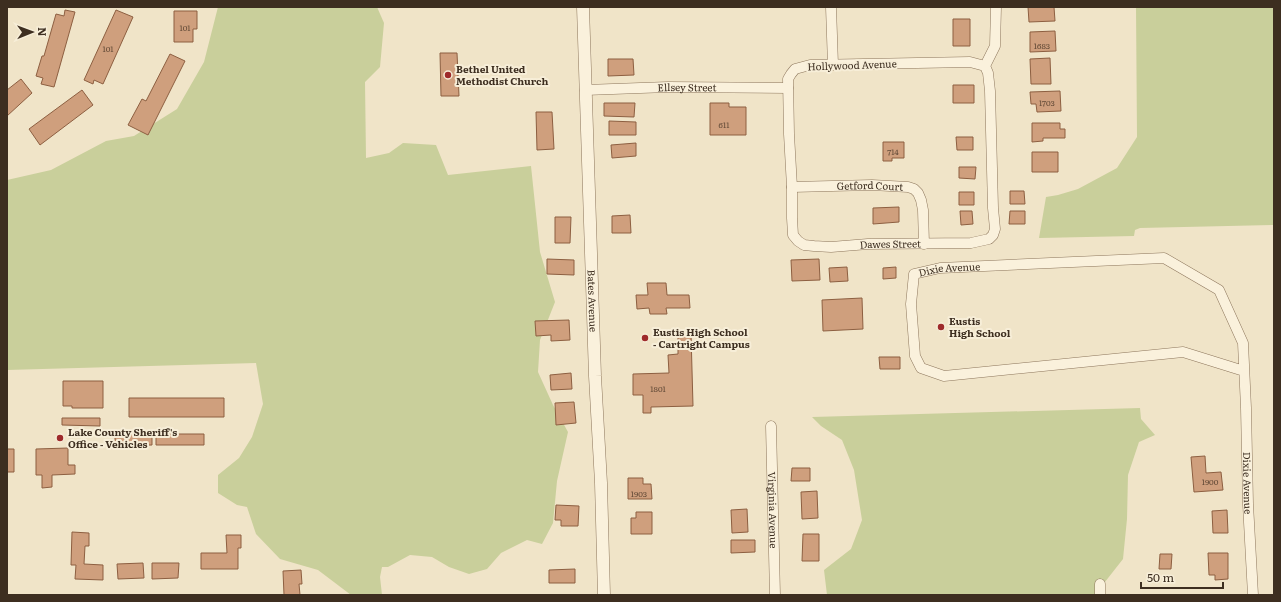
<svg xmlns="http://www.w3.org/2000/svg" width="1281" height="602" viewBox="0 0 1281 602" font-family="Literata,serif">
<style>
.green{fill:#c9cf9b}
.building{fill:#cf9f7d;stroke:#8d5f41}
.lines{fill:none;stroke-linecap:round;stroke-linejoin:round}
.minor-casing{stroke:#8d765c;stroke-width:11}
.tertiary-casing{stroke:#8d765c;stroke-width:13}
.minor{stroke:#faf1dc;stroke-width:10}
.tertiary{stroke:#faf1dc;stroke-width:12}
.poi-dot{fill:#9e2a2b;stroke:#f7eed8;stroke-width:1.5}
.labels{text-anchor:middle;stroke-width:4;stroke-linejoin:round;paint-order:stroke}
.number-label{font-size:8px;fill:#624a37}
.street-label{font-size:10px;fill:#3d2e20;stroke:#f7eed8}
.poi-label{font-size:10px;font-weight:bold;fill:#3d2e20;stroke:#f7eed8;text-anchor:start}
</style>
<rect width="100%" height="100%" fill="#f0e4c8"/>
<path class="green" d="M218,7H377L384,23L380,67L365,82L366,158L389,153L403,143L436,145L448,175L531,166L540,252L555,302L540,340L538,372L553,405L568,432L557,481L553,523L542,544L527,540L501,553L487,569L469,574L449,567L432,557L410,555L388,567H382L380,577L382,595H351L318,570L280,559L256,534L247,507L237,505L218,493V475L239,458L252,437L263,404L256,363L7,370V180L51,170L106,141L134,136L177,109L204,62Z
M1136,7H1274V225L1140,228L1135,230L1134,236L1039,238L1046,197L1058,195L1078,189L1117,168L1137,137Z
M1140,408L1141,419L1155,435L1139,442L1128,475L1127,519L1123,559L1101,587L1098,595H827L824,570L851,549L862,520L854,470L842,440L821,426L812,417Z"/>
<path class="building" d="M1028,7H1054L1055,21L1029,22Z
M65,10L75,12L54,87L41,84L43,78L36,76L42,56H44L56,14L64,16Z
M116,10L133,17L103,84L94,80L93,84L84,80Z
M174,11H197V29H193V42H174Z
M953,19H970V46H953Z
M1055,31L1056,51L1030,52V32Z
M440,53H457L459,96H441Z
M170,54L185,61L148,135L128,125L142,99L146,101Z
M1050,58L1051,84H1031L1030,59Z
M608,59H633L634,75L608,76Z
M21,79L32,93L7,116V90Z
M953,85H974V103H953Z
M82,90L93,105L40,145L29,129Z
M1060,91L1061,111L1037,112L1036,104H1031L1030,92Z
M604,103H635L634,117L604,116Z
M710,103H729V107H746V135H710Z
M536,112H552L554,149L537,150Z
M609,121L636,122V135H609Z
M1032,123H1060V129H1065V138H1043V141L1032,142Z
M956,137H973V150H957Z
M883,142H904V158H892V161H883Z
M636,143V156L612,158L611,145Z
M1032,152H1058V172H1032Z
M959,167H976L975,179L959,178Z
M1010,191H1024L1025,204H1010Z
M959,192H974V205H959Z
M899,207V222L873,224V208Z
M960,211H972L973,224L961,225Z
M1010,211H1025V224H1009Z
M630,215L631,233H612V216Z
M555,217H571L570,243H555Z
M547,259L574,260V275L547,274Z
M819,259L820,280L792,281L791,260Z
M847,267L848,281L830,282L829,268Z
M896,267V278L883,279V268Z
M647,283H666L667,295H689L690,308H666L667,314H650L649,308L637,309L636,295H648Z
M862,298L863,329L823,331L822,300Z
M569,320L570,340L551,341V335L536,336L535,321Z
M678,334H691L693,406L651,407V413H643V395H633V374L669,373L668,355L678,354Z
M879,357H900V369H880Z
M571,373L572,389L551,390L550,375Z
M63,381H103V408H72V406H63Z
M129,398H224V417H129Z
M574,402L576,423L556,425L555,403Z
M62,418H100V426L62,425Z
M115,434H152V445L115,446Z
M156,434H204V445H156Z
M68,448V465H75V474L52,475V487L42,488V475H36V449Z
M7,449H14V472H7Z
M1205,456L1206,473L1221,472L1223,490L1194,492L1191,457Z
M792,468H810V481H791Z
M628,478H643V484H651L652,499H628Z
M817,491L818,518L802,519L801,492Z
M556,505L579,506L578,526H561V520H555Z
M747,509L748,532L732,533L731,510Z
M1227,510L1228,533H1213L1212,511Z
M636,512H652V534H631V518H636Z
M72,532L89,533V546H85L84,564L103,565V580L75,579L76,565H71Z
M803,534H819V561H802Z
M226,535H241V548H238V569H201V553H227Z
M731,540H755V552L731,553Z
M1208,553H1228V579L1215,580V575H1209Z
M1160,554H1172L1171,569H1159Z
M143,563L144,578L118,579L117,564Z
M152,563H179L178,578L152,579Z
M575,569V583H549V570Z
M301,570L302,584H299L300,595H284L283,571Z"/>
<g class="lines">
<g class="minor-casing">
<g id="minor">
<path d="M831,7L833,65"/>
<path id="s1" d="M985,66L970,62L810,65L795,69L791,74L788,79L789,134L792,187V218L793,235L798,241L804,245L814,246L831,247L868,244L971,243L989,239L993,235L995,229L993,208L990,91L988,73L985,66L995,46L996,7"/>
<path id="s2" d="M585,90L668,87L788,88"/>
<path id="s3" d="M792,187L872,185L908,187L914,189L918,193L921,200L923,210L924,244"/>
<path id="s4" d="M1244,371L1183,352L944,376L921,368L915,356L911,304L914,274L940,268L1164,258L1219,290L1243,343L1246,408L1248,504L1253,595"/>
<path id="s5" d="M771,426L775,595"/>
<path d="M1100,584V595"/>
</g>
</g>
<g class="tertiary-casing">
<g id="tertiary">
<path id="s6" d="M583,7L595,376L601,483L604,595"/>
</g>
</g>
<use href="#minor" class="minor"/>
<use href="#tertiary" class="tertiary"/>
</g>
<g class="poi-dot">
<circle cx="448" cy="75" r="4"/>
<circle cx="941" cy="327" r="4"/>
<circle cx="645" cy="338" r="4"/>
<circle cx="60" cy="438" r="4"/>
</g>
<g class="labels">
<g class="number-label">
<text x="185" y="31">101</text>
<text x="1042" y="49">1683</text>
<text x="108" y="52">101</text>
<text x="1047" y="106">1703</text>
<text x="724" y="128">611</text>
<text x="893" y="155">714</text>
<text x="658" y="392">1801</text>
<text x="1210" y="485">1900</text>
<text x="639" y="497">1903</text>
</g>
<g class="street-label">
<text transform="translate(852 65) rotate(-2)" y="4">Hollywood Avenue</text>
<text dy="4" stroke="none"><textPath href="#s2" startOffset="102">Ellsey Street</textPath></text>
<text dy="4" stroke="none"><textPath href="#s3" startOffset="78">Getford Court</textPath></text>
<text dy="4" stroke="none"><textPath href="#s1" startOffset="461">Dawes Street</textPath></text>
<text dy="4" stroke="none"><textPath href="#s4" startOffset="460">Dixie Avenue</textPath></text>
<text dy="4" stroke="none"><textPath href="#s6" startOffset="294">Bates Avenue</textPath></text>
<text dy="4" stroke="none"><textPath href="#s4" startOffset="937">Dixie Avenue</textPath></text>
<text dy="4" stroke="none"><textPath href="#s5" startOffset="84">Virginia Avenue</textPath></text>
</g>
<g class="poi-label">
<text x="456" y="73">Bethel United<tspan x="456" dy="12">Methodist Church</tspan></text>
<text x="949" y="325">Eustis<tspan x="949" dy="12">High School</tspan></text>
<text x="653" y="336">Eustis High School<tspan x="653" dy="12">- Cartright Campus</tspan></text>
<text x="68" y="436">Lake County Sheriff's<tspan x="68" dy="12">Office - Vehicles</tspan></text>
</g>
</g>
<rect width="1281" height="602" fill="none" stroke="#3d2e20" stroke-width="16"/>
<g transform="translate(32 32) rotate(89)" stroke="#f7eed8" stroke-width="3" paint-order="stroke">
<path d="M0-3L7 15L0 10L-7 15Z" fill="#3d2e20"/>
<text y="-6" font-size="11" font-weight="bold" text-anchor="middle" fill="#3d2e20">N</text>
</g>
<path d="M1141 582v6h82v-6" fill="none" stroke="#3d2e20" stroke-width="2"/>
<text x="1147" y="582" font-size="12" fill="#3d2e20" stroke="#f7eed8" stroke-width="3" paint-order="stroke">50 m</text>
</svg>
